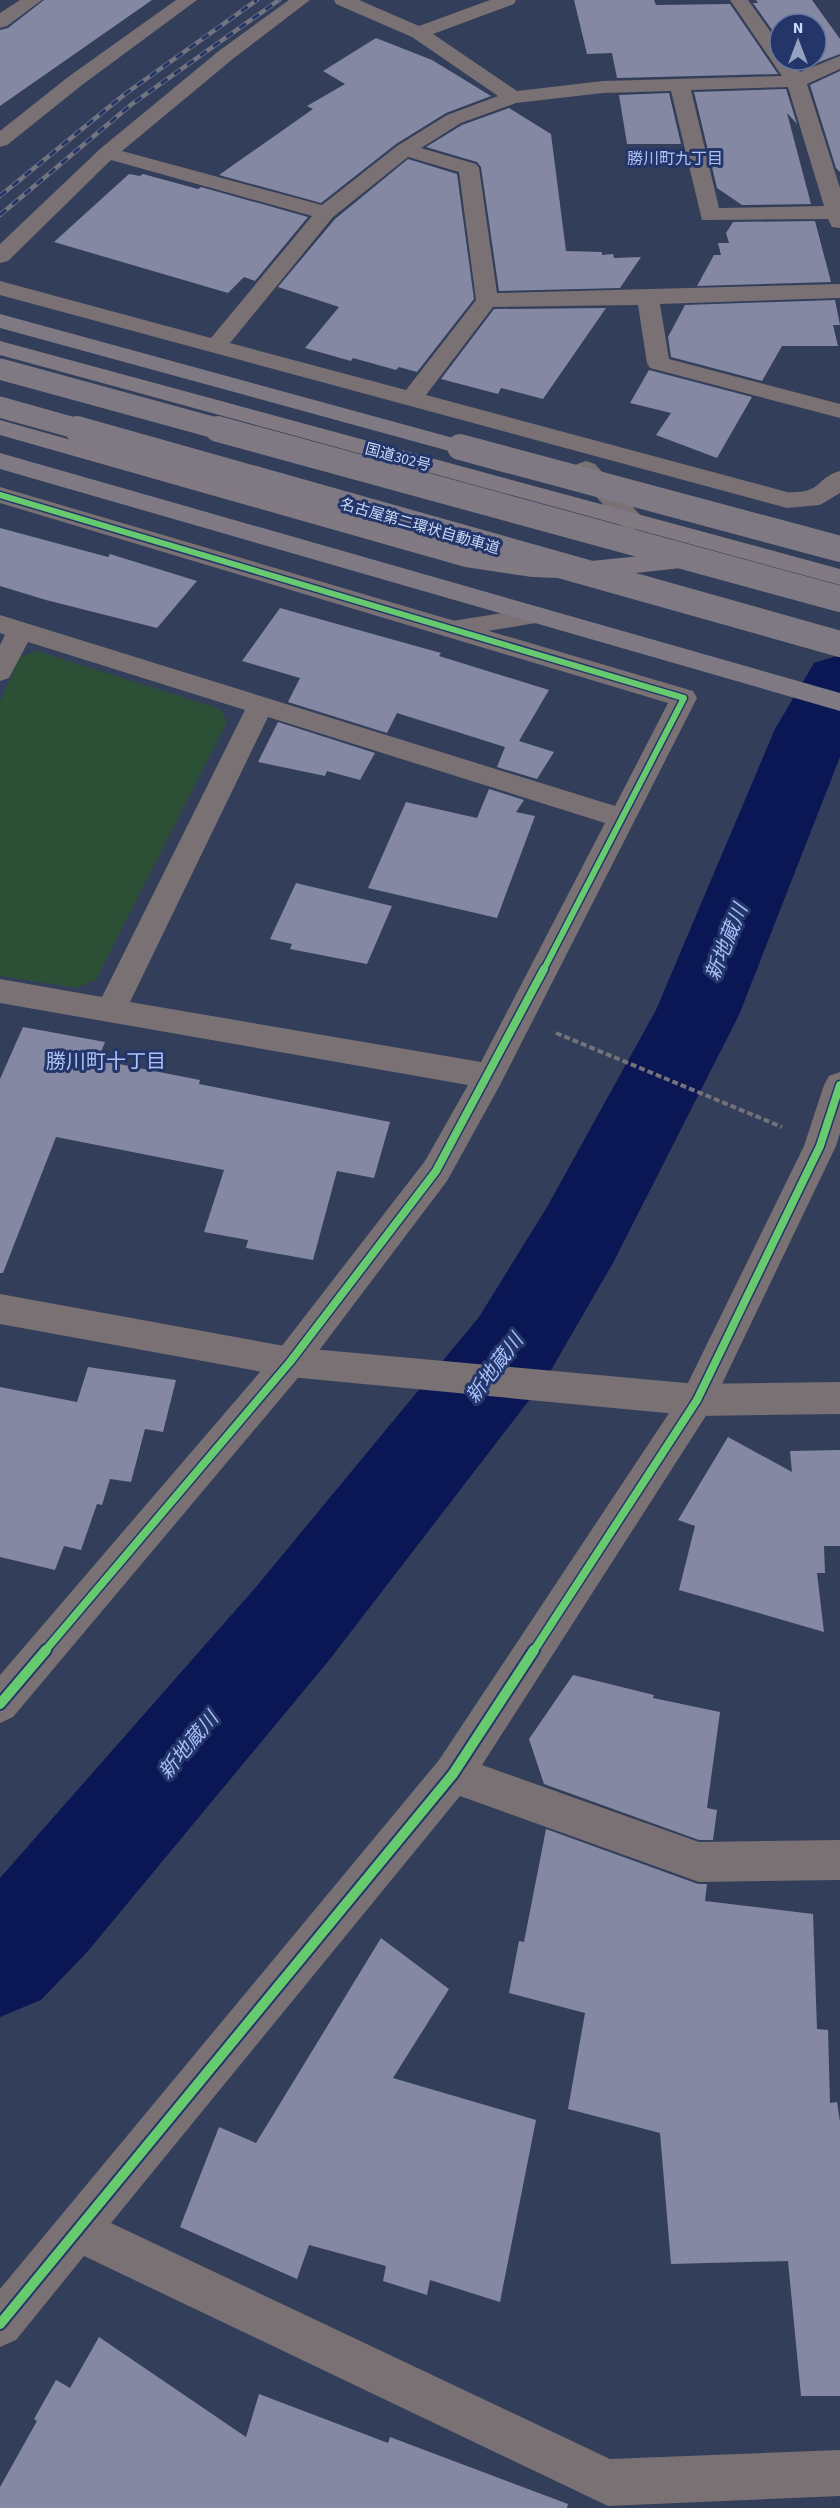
<svg xmlns="http://www.w3.org/2000/svg" width="840" height="2508" viewBox="0 0 840 2508" font-family="'Source Sans 3','Noto Sans JP',sans-serif">
<style>
.green{fill:#2c5036}
.lines{fill:none;stroke-linecap:round;stroke-linejoin:round}
.river{fill:#0b1755;fill-rule:evenodd}
.building{fill:#8488a2}
.path{stroke:#737179;stroke-width:4;stroke-dasharray:6 3;stroke-linecap:butt}
.service{fill:#797174;fill-rule:evenodd}
.minor{fill:#797174;fill-rule:evenodd}
.tertiary{fill:#797174;fill-rule:evenodd}
.trunk{fill:#817a82;fill-rule:evenodd}
.motorway{fill:#7e7982;fill-rule:evenodd}
.rail-casing{stroke:#737481;stroke-width:4.5}
.rail{stroke:#243669;stroke-width:3;stroke-dasharray:8;stroke-linecap:butt}
.motorway-bridge-far1{stroke:#7e7982;stroke-width:21}
.motorway-bridge{stroke:#7e7982;stroke-width:26}
.cycleway-far2-casing{stroke:#243669;stroke-width:9}
.cycleway-far1-casing{stroke:#243669;stroke-width:11}
.cycleway-casing{stroke:#243669;stroke-width:14}
.cycleway-far2{stroke:#67ca6e;stroke-width:6}
.cycleway-far1{stroke:#67ca6e;stroke-width:8}
.cycleway{stroke:#67ca6e;stroke-width:10}
.labels{text-anchor:middle;stroke-width:6;stroke-linejoin:round;paint-order:stroke}
.far-street-label{font-size:15px;fill:#cad7f7;stroke:#243669}
.far-neighbourhood-label{font-size:16px;fill:#aec2f4;stroke:#243669}
.water-label{font-size:20px;font-style:italic;fill:#a6bffa;stroke:#243669}
.neighbourhood-label{font-size:20px;fill:#aec2f4;stroke:#243669}
</style>
<rect width="100%" height="100%" fill="#333e5a"/>
<path class="green" d="M37,651L220,709L227,722L96,980L76,988L0,976V702L20,657Z"/>
<g class="lines">
<path class="river" d="M840,655V757L739,1015L613,1263L547,1377L330,1659L88,1951L41,2000L0,2017V1878L256,1587L479,1317L547,1207L656,1010L775,729L814,663Z"/>
</g>
<path class="building" d="M44,0H152L0,106V30L8,28Z
M574,0H654L656,5L730,4L778,74L617,78L612,53L587,54Z
M756,0H812L840,39V54L801,69L794,60H816V24H780V41L753,3H758Z
M376,38L432,60L491,96L446,113L396,144L321,203L219,175L313,109L307,106L345,84L323,71Z
M840,71V172L836,168L810,85Z
M786,89L797,124L787,113L811,204L742,205L717,188L694,92Z
M669,93L681,144H627L619,95Z
M509,108L551,134L566,251L602,252V255L613,254L614,258L641,257L620,288L499,291L481,167L477,162L426,147L462,125Z
M408,159L457,174L474,299L417,372L399,367L396,370L353,358L351,361L305,348L339,307L278,287L335,219Z
M129,174L140,176L143,174L198,189L201,187L308,217L255,281L244,277L228,293L54,242Z
M815,221L831,282L697,286L714,255H721L718,243H729L726,233L733,222Z
M835,300L840,325H833L838,346H782L762,381L671,357L668,337L685,305Z
M606,308L543,399L501,388L498,394L441,379L494,309Z
M649,370L752,397L717,458L656,435L671,413L630,403Z
M0,528L108,557L110,554L197,581L157,628L46,600L0,586Z
M280,608L441,653L439,656L549,690L519,741L554,752L537,779L497,767L505,747L397,713L387,733L288,702L300,678L242,661Z
M278,722L375,753L360,780L327,771L325,776L258,762Z
M489,789L524,800L516,812L535,816L497,918L368,888L406,802L477,818Z
M296,883L392,906L367,964L290,949L292,944L270,939Z
M23,1027L105,1042L98,1060L200,1080L199,1084L390,1122L374,1178L337,1171L313,1260L246,1248L248,1240L204,1232L224,1170L56,1137L3,1273H0V1079Z
M88,1367L176,1380L163,1432L145,1429L131,1482L110,1479L102,1505L97,1504L81,1550L64,1546L55,1570L0,1557V1387L77,1402Z
M728,1437L792,1472L790,1451L840,1450V1546H824L825,1573H817L824,1632L679,1590L695,1526L678,1520Z
M573,1675L654,1695L653,1698L720,1712L707,1808L717,1810L713,1840H699L544,1784L529,1739Z
M546,1829L698,1884H707L705,1901L813,1914L817,2029L828,2030L830,2103L837,2102L840,2122V2396H801L788,2261L671,2264L660,2133L568,2109L585,2013L509,1993L519,1941L524,1942Z
M381,1938L449,1989L393,2078L536,2120L500,2302L430,2280L427,2295L383,2281L386,2266L309,2245L297,2279L180,2227L219,2127L256,2143Z
M99,2337L246,2437L259,2394L388,2443L390,2437L568,2504L567,2508H0V2487L37,2421L34,2419L56,2380L70,2388Z"/>
<g class="lines">
<path class="path" d="M556,1033L782,1127"/>
<path class="service" d="M527,609L536,611L539,617L536,623L452,637L443,635L440,629L443,623L452,621Z"/>
<path class="minor" d="M20,0H42L7,26L0,28V13Z
M176,0H197L82,85L7,145L0,147V131L68,77Z
M289,0H310L234,58L122,151L322,205L397,146L447,115L498,96L412,37L336,4L334,0H359L419,26L490,0H516L514,4L433,34L517,91L603,81L782,76L730,0H748L780,45V60H791L800,72L840,56V69L807,84L840,188V228L832,227L828,219L702,220L671,91L603,93L516,103L461,123L421,148L476,164L479,168L497,293L840,284V298L660,304L669,359L840,404V418L650,368L647,363L638,305L493,307L426,395L787,492C823,494 815,478 840,471V493L820,505L787,508L0,295V281L211,338L312,216L111,160L8,261L0,263V244L100,149L220,50ZM788,87L824,206L719,208L691,90ZM408,157L459,172L476,300L406,390L230,343L333,217Z
M586,461L595,464L641,516L644,522L641,528L632,530L623,528L577,474L574,469L577,464Z
M0,487L693,691L697,698L500,1085L447,1181L302,1373L13,1717L0,1723V1675L278,1351L425,1161L468,1085L0,1003V979L102,997L245,710L28,642L9,678L0,681V645L5,635L0,633V615L615,806L668,703L0,503ZM268,717L605,823L481,1062L130,1002Z
M840,1072V1133L836,1146L709,1411L482,1765L699,1842L840,1840V1880L699,1882L460,1796L111,2223L610,2459L840,2450V2496L608,2506L84,2256L16,2340L0,2347V2289L439,1760L685,1389L804,1146L824,1085L829,1076Z"/>
<path class="tertiary" d="M0,1294L290,1347L697,1384L840,1382V1414L697,1416L290,1377L0,1324Z"/>
<path class="trunk" d="M0,341L840,569V585L0,355Z
M0,420L466,551L532,560L581,562L699,550L708,552L712,558L708,564L699,566L581,579L532,577L465,567L0,435Z"/>
<path class="motorway" d="M0,314L468,442L472,447L468,452L460,454L0,328Z
M0,453L840,693V711L0,469Z"/>
<g class="rail-casing">
<path id="rail" d="M0,196L125,94L257,0
M0,215L132,104L279,0"/>
</g>
<use href="#rail" class="rail"/>
<path class="motorway-bridge-far1" d="M0,369L223,430
M0,407L82,430"/>
<path class="motorway-bridge" d="M77,429L840,644
M218,429L840,599
M460,447L840,549"/>
<g class="cycleway-far2-casing">
<path id="cycleway-far2" d="M0,495L684,698L543,971"/>
</g>
<g class="cycleway-far1-casing">
<path id="cycleway-far1" d="M44,1652L290,1362L436,1171L544,969
M533,1652L697,1400L820,1146L840,1085"/>
</g>
<g class="cycleway-casing">
<path id="cycleway" d="M0,1704L46,1650
M0,2324L453,1774L534,1650"/>
</g>
<use href="#cycleway-far2" class="cycleway-far2"/>
<use href="#cycleway-far1" class="cycleway-far1"/>
<use href="#cycleway" class="cycleway"/>
</g>
<g class="labels">
<g class="far-street-label">
<text transform="translate(398 457) rotate(15)" y="5">国道302号</text>
<text transform="translate(420 526) rotate(16)" y="5">名古屋第二環状自動車道</text>
</g>
<g class="far-neighbourhood-label">
<text x="675" y="164">勝川町九丁目</text>
</g>
<g class="water-label">
<text transform="translate(726 942) rotate(-68)" y="7">新地蔵川</text>
<text transform="translate(494 1368) rotate(-53)" y="7">新地蔵川</text>
<text transform="translate(188 1745) rotate(-50)" y="7">新地蔵川</text>
</g>
<g class="neighbourhood-label">
<text x="106" y="1068">勝川町十丁目</text>
</g>
</g>
<g transform="translate(798 42)"><circle r="28" fill="#243669" stroke="#6676a2" stroke-width="1.5"/>
<path d="M0-4.5L10 22L0 15L-10 22Z" fill="#95a1c0"/>
<text y="-9" font-size="16" font-weight="bold" text-anchor="middle" fill="#cad7f7">N</text>
</g>
</svg>
